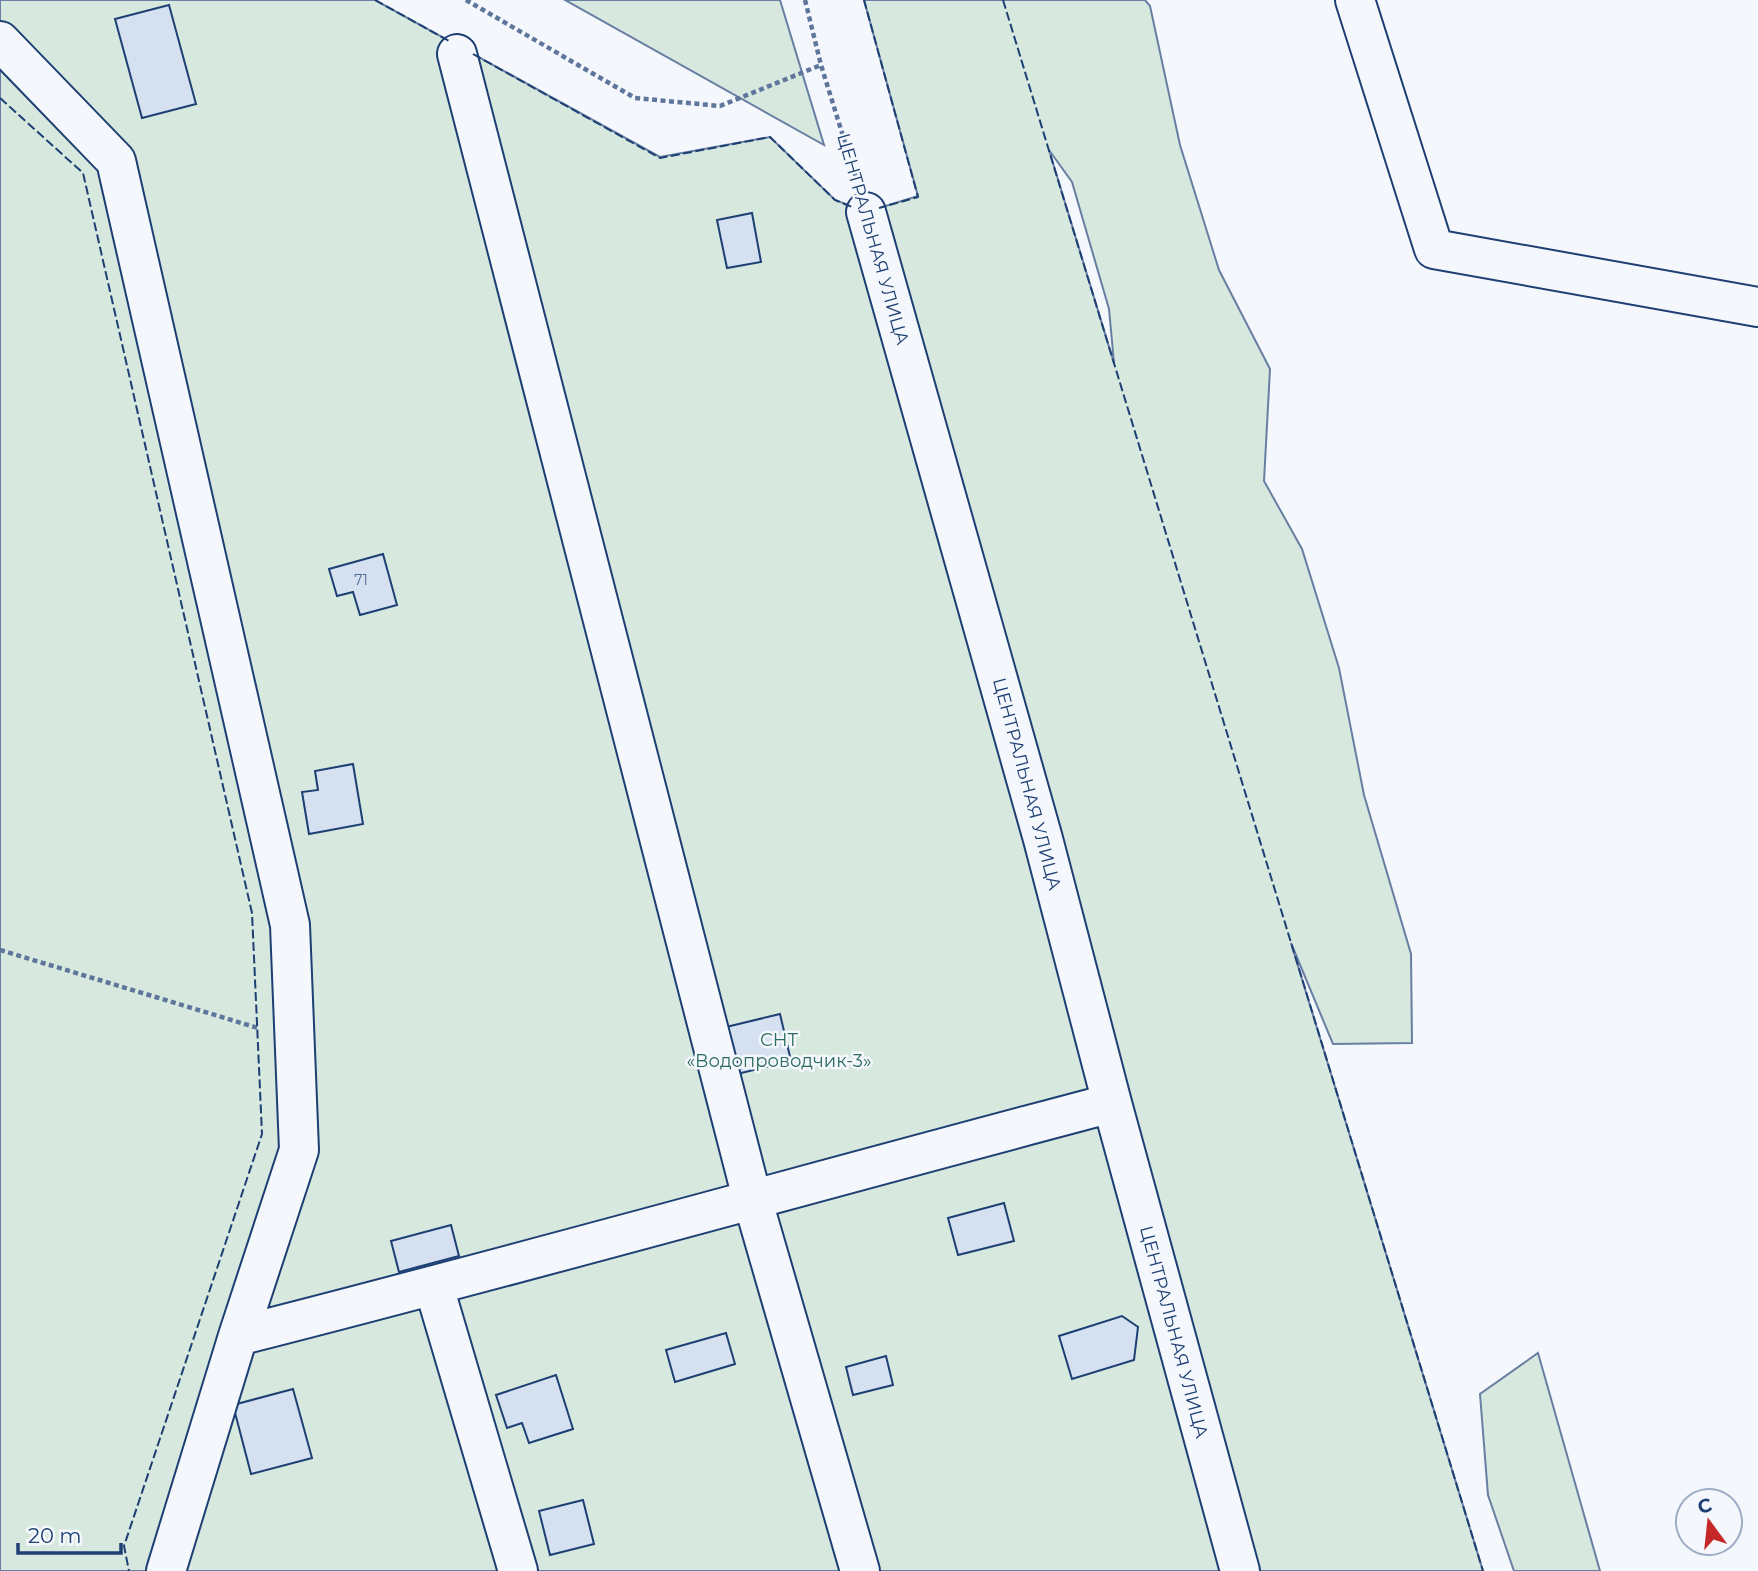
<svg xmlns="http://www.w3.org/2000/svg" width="1758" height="1571" viewBox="0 0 1758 1571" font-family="Montserrat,sans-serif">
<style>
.green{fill:#d7e8df;stroke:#687fa3;stroke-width:2;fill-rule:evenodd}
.building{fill:#d5e0f0;stroke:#1d3f73;stroke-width:2}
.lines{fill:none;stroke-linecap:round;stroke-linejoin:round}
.minor-casing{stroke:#1d3f73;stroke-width:42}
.path{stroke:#5e769c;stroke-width:4.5;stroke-dasharray:5 3.5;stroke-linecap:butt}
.minor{stroke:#f4f7fb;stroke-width:38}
.fence{stroke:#1d3f73;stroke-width:2;stroke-dasharray:9 3.5;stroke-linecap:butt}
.labels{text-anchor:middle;stroke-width:5;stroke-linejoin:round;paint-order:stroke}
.number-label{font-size:14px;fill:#4b6792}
.street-label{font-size:18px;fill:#1d3f73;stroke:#f4f7fb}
.park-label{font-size:18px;fill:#2c6c60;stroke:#f4f7fb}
</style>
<rect width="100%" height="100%" fill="#f4f7fb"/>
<path class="green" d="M0,0H375L660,157L770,137L835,200L866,212L918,196L864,0H1145L1150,6L1180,145L1219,270L1270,369L1264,481L1302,549L1339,668L1364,795L1411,954L1412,1043L1333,1044L1291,943L1483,1571H0ZM1049,150L1072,182L1109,309L1114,363Z
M565,0H780L824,145Z
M1538,1353L1600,1571H1514L1488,1495L1480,1394Z"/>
<path class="building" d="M169,5L196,104L142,118L115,19Z
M752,213L761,262L727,268L717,220Z
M383,554L397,605L360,615L353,592L337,596L329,569Z
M353,764L363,824L309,834L302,792L318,790L315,771Z
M780,1014L791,1061L733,1075L722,1028Z
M1004,1203L1014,1241L958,1255L948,1218Z
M451,1225L459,1256L399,1272L391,1241Z
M1122,1316L1138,1327L1134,1360L1072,1379L1059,1336Z
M726,1333L735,1364L675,1382L666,1350Z
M886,1356L893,1385L853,1395L846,1367Z
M556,1375L573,1429L529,1443L522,1423L507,1428L496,1395Z
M293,1389L312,1458L251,1474L233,1405Z
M583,1500L594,1544L550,1555L539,1511Z"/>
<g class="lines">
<g class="minor-casing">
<path id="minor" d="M1355,0L1434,249L1758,307
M0,41L116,161L290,925L299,1150L238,1336L166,1571
M457,54L752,1198L860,1571
M866,212L1043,839L1112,1103L1240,1571
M434,1287L518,1571
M238,1336C530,1262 820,1180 1112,1103"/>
</g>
<path class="path" d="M466,0L635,98L720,106L821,65
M805,0L821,65L856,178
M0,950L258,1028"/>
<use href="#minor" class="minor"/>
<path class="fence" d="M375,0L449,41
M864,0L918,197L879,208
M1003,0L1483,1571
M473,54L660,158L770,137L835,200L852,207
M0,98L83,173L252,913L262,1134L124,1546L129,1571"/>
</g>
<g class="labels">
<g class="number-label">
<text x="361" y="585">71</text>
</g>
<g class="street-label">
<text transform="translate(873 239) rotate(74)" y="6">ЦЕНТРАЛЬНАЯ УЛИЦА</text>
<text transform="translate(1027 784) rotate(75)" y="6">ЦЕНТРАЛЬНАЯ УЛИЦА</text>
<text transform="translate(1174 1332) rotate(75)" y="6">ЦЕНТРАЛЬНАЯ УЛИЦА</text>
</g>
<g class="park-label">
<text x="779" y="1046">СНТ<tspan x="779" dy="21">«Водопроводчик-3»</tspan></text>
</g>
</g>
<g transform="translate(1709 1522) rotate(345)"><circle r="33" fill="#f4f7fb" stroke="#9eadc5" stroke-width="2"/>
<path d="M0-5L12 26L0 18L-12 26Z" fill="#c62828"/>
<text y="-10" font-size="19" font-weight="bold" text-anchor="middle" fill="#1d3f73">С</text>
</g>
<path d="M18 1543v10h103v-10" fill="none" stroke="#1d3f73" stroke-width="3.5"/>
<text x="28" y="1543" font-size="21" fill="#1d3f73" stroke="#f4f7fb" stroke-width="5" paint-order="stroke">20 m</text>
</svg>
